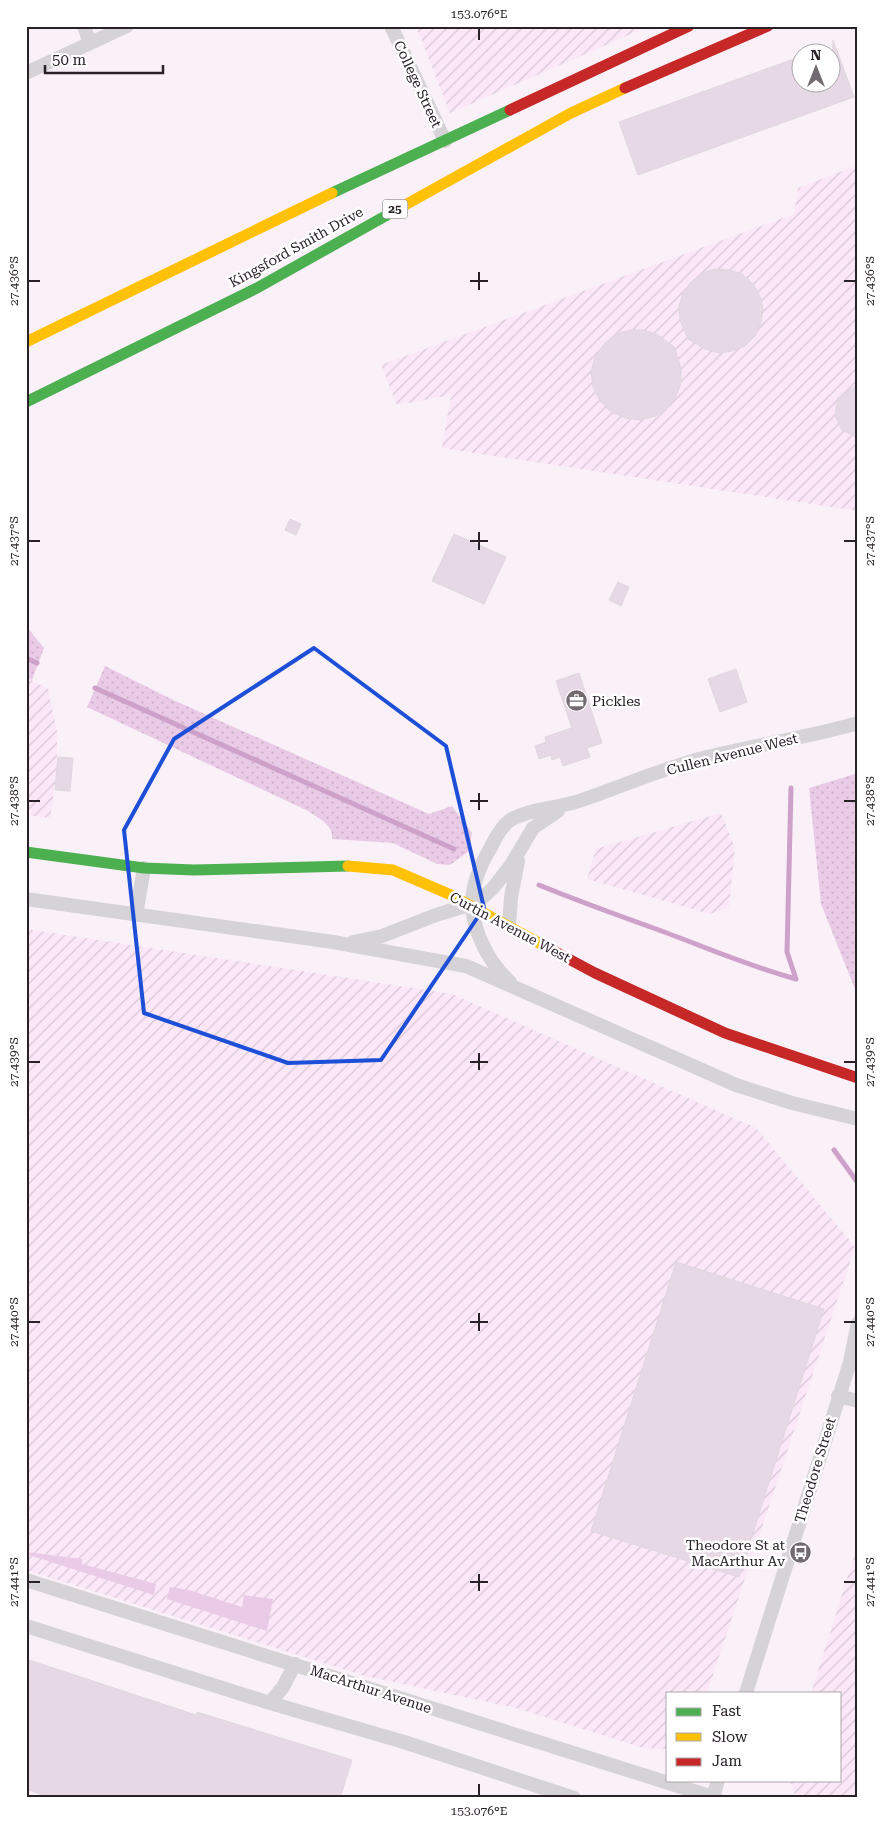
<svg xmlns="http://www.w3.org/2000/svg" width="884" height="1824" font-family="'Roboto Serif',serif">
	<defs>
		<pattern id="industrial-furrows" width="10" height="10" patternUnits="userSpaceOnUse" patternTransform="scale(1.25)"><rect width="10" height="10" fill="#fbe7f8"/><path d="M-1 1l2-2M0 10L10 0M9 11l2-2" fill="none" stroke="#d7c6d5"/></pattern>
		<pattern id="grass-dots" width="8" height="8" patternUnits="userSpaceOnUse" patternTransform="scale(1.25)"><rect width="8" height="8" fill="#eacbe7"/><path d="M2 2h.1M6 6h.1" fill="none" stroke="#c9aec6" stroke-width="1.8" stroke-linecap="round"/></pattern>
	</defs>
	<rect width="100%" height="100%" fill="#faf0f8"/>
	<path fill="url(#industrial-furrows)" d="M 416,26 L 649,26 L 450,113 Z
		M 858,165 L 858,511 L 442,448 L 451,395 L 397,405 L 381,365 L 794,214 L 798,188 Z
		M 26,677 L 48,689 L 57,732 L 57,772 L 50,818 L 26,815 Z
		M 721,813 L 735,848 L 729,907 L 710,914 L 587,879 L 596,849 Z
		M 26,929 L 452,994 L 756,1128 L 855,1247 L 707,1693 L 668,1693 L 668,1749 L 643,1748 L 516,1708 L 365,1676 L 26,1570 Z
		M 858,1544 L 858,1798 L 796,1798 L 790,1780 L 840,1780 L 840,1693 L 811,1693 Z"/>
	<path fill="url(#grass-dots)" d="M 26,626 L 44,648 L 32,680 L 26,677 Z
		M 105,666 L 171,699 L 429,814 L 452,806 L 472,833 L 469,851 L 450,865 L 437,864 L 393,843 L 332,839 C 334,825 318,818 308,811 L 87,707 Z
		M 858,773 L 858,990 L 855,989 L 821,904 L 809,788 Z"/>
	<path fill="#eacbe7" d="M 26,1552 L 82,1559 L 82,1564 L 156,1584 L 154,1595 L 26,1554 Z
		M 170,1587 L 189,1590 L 242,1607 L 244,1595 L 273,1599 L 267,1631 L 167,1599 Z"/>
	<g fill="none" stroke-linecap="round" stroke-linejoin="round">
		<path stroke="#cda1c9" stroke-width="5" d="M 26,658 L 37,663
			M 95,688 L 454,849
			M 791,788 L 787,952 L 796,979
			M 539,885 C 578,901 617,915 656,929 C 703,946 748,966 796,979
			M 834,1150 L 858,1183"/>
	</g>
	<path fill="#e6d8e5" stroke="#e0d7de" d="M 833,40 L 854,97 L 638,175 L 619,122 L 802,56 L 802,82 L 832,82 Z
		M 715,269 L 729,270 L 742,274 L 753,284 L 760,296 L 763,309 L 761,323 L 755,336 L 745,346 L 732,351 L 719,353 L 705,349 L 688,339 L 680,320 L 679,306 L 683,293 L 691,282 L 702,273 Z
		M 630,330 L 644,330 L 658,335 L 675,348 L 681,369 L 681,383 L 676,396 L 667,408 L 656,416 L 640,420 L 625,418 L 611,412 L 600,401 L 593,387 L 591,372 L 595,357 L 604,344 L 616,334 Z
		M 858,384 L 858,438 L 842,430 L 835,415 L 838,398 Z
		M 290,519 L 301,524 L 296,535 L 285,530 Z
		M 454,534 L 506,557 L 484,604 L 432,581 Z
		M 618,582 L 629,587 L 621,606 L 609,600 Z
		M 736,669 L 747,702 L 720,712 L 708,679 Z
		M 579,673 L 602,743 L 587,748 L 590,757 L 563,766 L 560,757 L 552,760 L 551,755 L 539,759 L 535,746 L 546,742 L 545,737 L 572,728 L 556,681 Z
		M 58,757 L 73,758 L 70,791 L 55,790 Z
		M 676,1262 L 824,1309 L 739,1577 L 591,1531 Z
		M 26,1659 L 196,1715 L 197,1712 L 352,1760 L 340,1798 L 51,1798 L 26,1789 Z"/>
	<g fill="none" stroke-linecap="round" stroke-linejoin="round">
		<path stroke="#d5d3d5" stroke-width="14" d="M 84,26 L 90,43
			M 391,26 L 445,141
			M 26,73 L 127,26
			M 26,899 L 333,942 L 466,966 L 736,1085 L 792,1103 L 858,1119
			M 136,915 L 144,868
			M 509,926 L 511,897 L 518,861
			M 353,942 L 382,936 L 436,915 L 478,902 L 493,888 L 511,865 L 533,828 L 558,811
			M 510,982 C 486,960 466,920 474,887 C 477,874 483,860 490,849 C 495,838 502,825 512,819 C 533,808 560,808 582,800 C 622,786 662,769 703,758 C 754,745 807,738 858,723
			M 838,1396 L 858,1401
			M 26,1580 L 716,1798
			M 26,1626 L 270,1703 L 404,1742 L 574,1798
			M 746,1693 L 850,1362 L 858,1323
			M 270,1703 L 283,1687 L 295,1664
			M 713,1798 L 718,1780"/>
		<path stroke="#4caf50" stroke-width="11" d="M 332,193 L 510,110
			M 26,402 L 257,288 L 405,205
			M 26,852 L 144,868 L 194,870 L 348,866"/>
		<path stroke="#ffc107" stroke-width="11" d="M 405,205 L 571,113 L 625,88
			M 26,342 L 332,193
			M 348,866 L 393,870 L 451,895 L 550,949"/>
		<path stroke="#c62828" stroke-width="11" d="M 625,88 L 768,26
			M 510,110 L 689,26
			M 550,949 L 595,973 L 725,1033 L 858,1078"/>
	</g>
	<path fill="none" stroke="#1d4ed8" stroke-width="4" stroke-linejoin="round" d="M 314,648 L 446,746 L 484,908 L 381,1060 L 288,1063 L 144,1013 L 124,830 L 174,739 Z"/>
	<path fill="none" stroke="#292128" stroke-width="2" d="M 479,28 L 479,40M 479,272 L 479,290M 28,281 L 40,281M 470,281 L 488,281M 844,281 L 856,281M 479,532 L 479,550M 28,541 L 40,541M 470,541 L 488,541M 844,541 L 856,541M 479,793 L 479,810M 28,801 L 40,801M 470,801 L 488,801M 844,801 L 856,801M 479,1053 L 479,1070M 28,1062 L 40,1062M 470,1062 L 488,1062M 844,1062 L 856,1062M 479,1313 L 479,1331M 28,1322 L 40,1322M 470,1322 L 488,1322M 844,1322 L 856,1322M 479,1574 L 479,1591M 28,1582 L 40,1582M 470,1582 L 488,1582M 844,1582 L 856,1582M 479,1784 L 479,1796"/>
	<defs>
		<symbol id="office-disc" viewBox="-11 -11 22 22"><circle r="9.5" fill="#726971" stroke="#fff"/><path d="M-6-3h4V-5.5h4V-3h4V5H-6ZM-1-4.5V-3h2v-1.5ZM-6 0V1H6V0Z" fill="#fff"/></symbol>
		<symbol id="bus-disc" viewBox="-11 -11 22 22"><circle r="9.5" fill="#726971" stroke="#fff"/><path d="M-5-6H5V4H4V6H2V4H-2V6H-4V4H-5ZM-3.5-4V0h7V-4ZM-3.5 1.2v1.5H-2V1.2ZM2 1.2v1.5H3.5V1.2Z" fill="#fff"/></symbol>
	</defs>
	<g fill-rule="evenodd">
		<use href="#office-disc" x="564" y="688" width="25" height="25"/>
		<use href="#bus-disc" x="788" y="1540" width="25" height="25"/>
	</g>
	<g text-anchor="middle" stroke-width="5" stroke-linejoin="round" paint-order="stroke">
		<rect fill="#fff" stroke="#696468" stroke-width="1" x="382.5" y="199.5" width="25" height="19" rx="4"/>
		<g font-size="12" font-weight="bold" fill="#292128">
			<text x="395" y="213">25</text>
		</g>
		<g font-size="14" fill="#292128" stroke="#fff">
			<text transform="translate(418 84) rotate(65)" y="5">College Street</text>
			<text transform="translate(296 247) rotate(-29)" y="5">Kingsford Smith Drive</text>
			<text transform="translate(732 754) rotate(-14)" y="5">Cullen Avenue West</text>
			<text transform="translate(510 927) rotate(28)" y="5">Curtin Avenue West</text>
			<text transform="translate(815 1470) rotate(-73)" y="5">Theodore Street</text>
			<text transform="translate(371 1689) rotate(18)" y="5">MacArthur Avenue</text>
		</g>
		<g font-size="14" fill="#292128" stroke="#fff" text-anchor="start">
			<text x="592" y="706">Pickles</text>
			<text x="785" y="1550" text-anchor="end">Theodore St at<tspan x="785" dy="16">MacArthur Av</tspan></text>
		</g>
	</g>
	<rect width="884" height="1824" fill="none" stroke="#ffffff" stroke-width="55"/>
	<rect x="666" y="1692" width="175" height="90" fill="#ffffff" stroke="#a9a6a9"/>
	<rect x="676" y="1708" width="25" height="8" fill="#4caf50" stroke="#a9a6a9"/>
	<text x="712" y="1716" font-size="15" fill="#292128">Fast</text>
	<rect x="676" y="1733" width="25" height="8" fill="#ffc107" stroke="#a9a6a9"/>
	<text x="712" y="1742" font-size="15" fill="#292128">Slow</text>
	<rect x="676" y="1758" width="25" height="8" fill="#c62828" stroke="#a9a6a9"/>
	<text x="712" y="1766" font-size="15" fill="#292128">Jam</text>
	<g transform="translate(816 68)"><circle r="24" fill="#ffffff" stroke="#a9a6a9"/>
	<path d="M0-4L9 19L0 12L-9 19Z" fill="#726971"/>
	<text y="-8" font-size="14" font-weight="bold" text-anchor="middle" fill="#292128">N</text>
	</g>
	<path d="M45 65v8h118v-8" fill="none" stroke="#292128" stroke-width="2.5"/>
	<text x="52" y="65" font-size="15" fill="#292128" stroke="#ffffff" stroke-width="4" paint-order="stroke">50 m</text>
	<rect x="28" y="28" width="828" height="1768" fill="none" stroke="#292128" stroke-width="2"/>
	<g font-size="12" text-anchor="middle" fill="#292128">
		<text x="479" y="18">153.076°E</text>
		<text transform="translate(14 281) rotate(-90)" y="4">27.436°S</text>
		<text transform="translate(870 281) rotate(-90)" y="4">27.436°S</text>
		<text transform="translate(14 541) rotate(-90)" y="4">27.437°S</text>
		<text transform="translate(870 541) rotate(-90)" y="4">27.437°S</text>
		<text transform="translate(14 801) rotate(-90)" y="4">27.438°S</text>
		<text transform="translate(870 801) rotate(-90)" y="4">27.438°S</text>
		<text transform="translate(14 1062) rotate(-90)" y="4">27.439°S</text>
		<text transform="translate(870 1062) rotate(-90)" y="4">27.439°S</text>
		<text transform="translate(14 1322) rotate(-90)" y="4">27.440°S</text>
		<text transform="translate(870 1322) rotate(-90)" y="4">27.440°S</text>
		<text transform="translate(14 1582) rotate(-90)" y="4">27.441°S</text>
		<text transform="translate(870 1582) rotate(-90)" y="4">27.441°S</text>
		<text x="479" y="1815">153.076°E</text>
	</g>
</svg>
